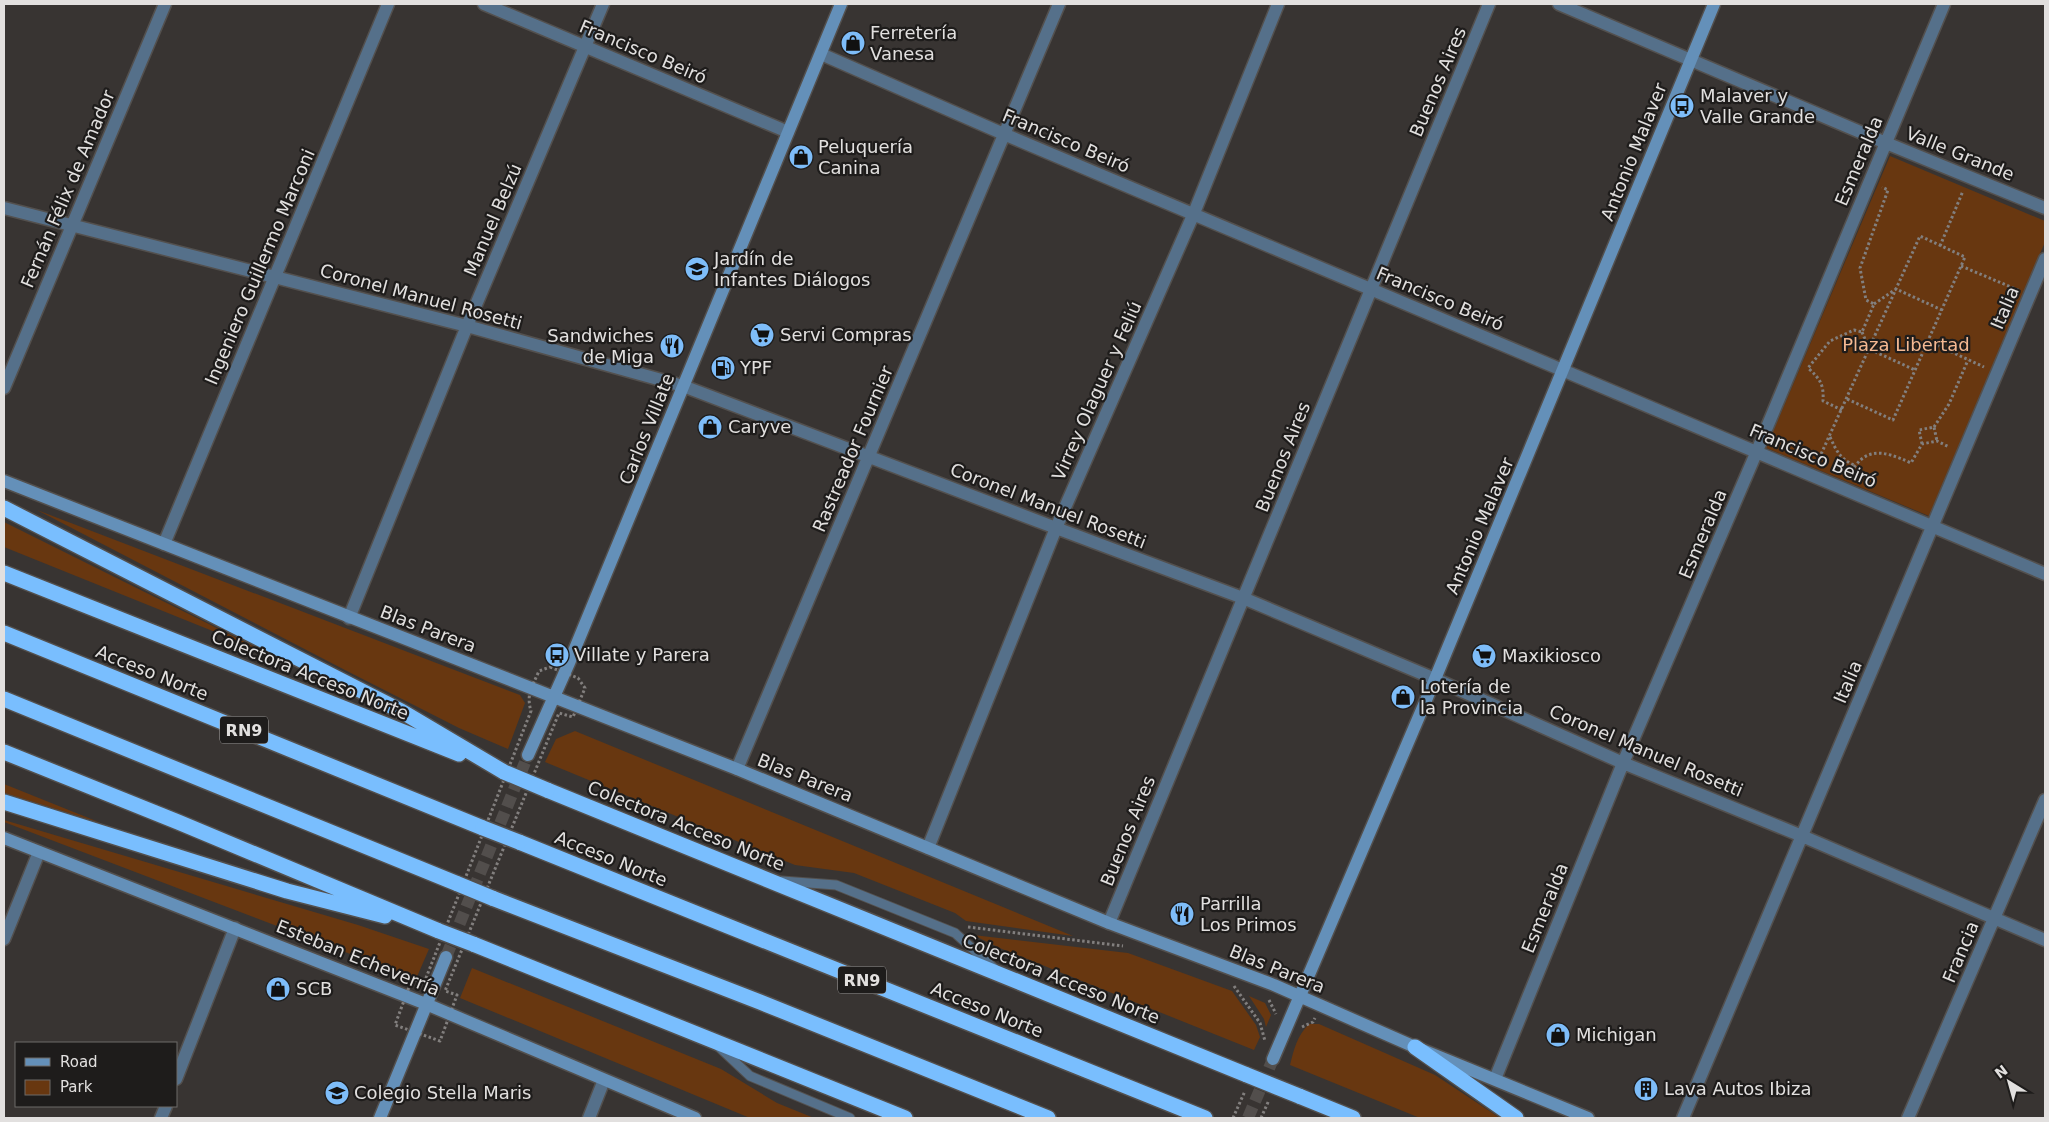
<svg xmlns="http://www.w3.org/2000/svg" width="2049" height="1122" font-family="'DejaVu Sans',sans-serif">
	<rect width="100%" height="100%" fill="#383432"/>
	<path fill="#683710" d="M 1890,156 L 2045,221 L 2045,242 L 1929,516 L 1766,448 Z
		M 37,510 L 520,695 L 525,703 L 508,749 L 459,728 L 345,670 Z
		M 4,522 L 265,652 L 4,547 Z
		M 575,731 L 1073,936 L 966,921 L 955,913 L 854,873 L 795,865 L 545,762 L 556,739 Z
		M 4,784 L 101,823 L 4,793 Z
		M 4,820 L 358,925 L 429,949 L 416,979 L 4,822 Z
		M 973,935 L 1128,953 L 1232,991 L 1256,1025 L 1260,1037 L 1254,1050 L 1002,949 Z
		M 472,968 L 721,1069 L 777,1103 L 814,1118 L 750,1118 L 460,998 Z
		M 1249,996 L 1265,1003 L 1271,1015 L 1266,1027 L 1264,1019 Z
		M 1309,1024 L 1319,1024 L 1435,1075 L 1500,1118 L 1420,1118 L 1290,1065 C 1294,1049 1297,1036 1309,1024 Z"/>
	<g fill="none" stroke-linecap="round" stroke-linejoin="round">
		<path stroke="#524e4c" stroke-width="12" stroke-dasharray="12 6" stroke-linecap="butt" d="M 446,957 L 528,755
			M 1248,1118 L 1273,1059"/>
		<defs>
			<path id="lane" d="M 782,881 L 836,885 L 955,933 L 995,969
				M 719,1047 L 750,1076 L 850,1118"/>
			<path id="street" d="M 484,4 L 788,132
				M 1559,4 L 1886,143 L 2045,208
				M 821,54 L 1006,135 L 2045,574
				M 4,208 L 467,326 L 683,386 L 1056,528 L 1243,598 L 1435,679 L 1623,763 L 1802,836 L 2045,940
				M 4,388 L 165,4
				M 164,544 L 388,4
				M 349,618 L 467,326 L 603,4
				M 737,769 L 1059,4
				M 928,848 L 1056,528 L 1194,213 L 1278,4
				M 1109,923 L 1489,4
				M 4,939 L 39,852
				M 176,1079 L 235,928
				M 1495,1079 L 1623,763 L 1757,451 L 1944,4
				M 161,1118 L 166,1106
				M 589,1118 L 604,1080
				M 1683,1118 L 2045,259
				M 1908,1118 L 2045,800"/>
			<path id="secondary" d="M 4,481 L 737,769 L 1109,923 L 1274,985 L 1415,1047 L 1588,1118
				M 528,755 L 569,663 L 841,4
				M 4,838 L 426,1004 L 695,1118
				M 1273,1059 L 1435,679 L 1714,4
				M 380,1118 L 446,957"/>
			<path id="highway" d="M 4,508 L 401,711 L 504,772
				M 4,573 L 459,754
				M 4,633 L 483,828
				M 4,699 L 458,884
				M 4,752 L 178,822 L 439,931
				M 547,790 L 1247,1075
				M 4,802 L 287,891 L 385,916
				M 519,842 L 1205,1118
				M 492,898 L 760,1002 L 1048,1118
				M 473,944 L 905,1118
				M 1415,1047 L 1516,1118
				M 1299,1096 L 1353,1118"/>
		</defs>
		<use href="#lane" stroke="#53504e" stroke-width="11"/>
		<use href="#street" stroke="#53504e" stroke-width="15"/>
		<use href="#secondary" stroke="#53504e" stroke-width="15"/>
		<use href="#highway" stroke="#53504e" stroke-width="18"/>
		<path stroke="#827f7e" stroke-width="3" stroke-dasharray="2.5 2.5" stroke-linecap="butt" d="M 1940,246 L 1963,191
			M 1961,266 L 2018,290
			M 1874,304 L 1896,289 L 1942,310
			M 1862,332 L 1869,349 L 1915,370
			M 1928,341 L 1984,367
			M 1842,410 L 1823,401 C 1824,384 1820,379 1808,368 L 1830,341 L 1854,330 L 1862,332 L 1874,304 L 1866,300 L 1860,268 L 1888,190 L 1882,187
			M 1934,427 L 1949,404 L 1968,360
			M 1830,437 C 1836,450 1840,459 1854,465
			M 1922,444 L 1919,430 L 1934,427 L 1937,441
			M 1817,463 L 1920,236 L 1965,257 L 1893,420 L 1847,399
			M 1849,476 C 1864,446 1883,450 1911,463 L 1922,444 L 1937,441 L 1949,447
			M 550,667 L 578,678 L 585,688 L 573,717 L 559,713 L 547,742 L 445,991 L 457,995 L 440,1041 L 395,1025 L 412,979 L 424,983 L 531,711 C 526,694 532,687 539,671 Z
			M 968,927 L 1123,946
			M 1234,986 L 1260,1023 L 1265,1041
			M 1269,1000 L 1276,1014
			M 1302,1027 L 1313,1022 L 1315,1018
			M 1233,1118 L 1245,1091
			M 1261,1118 L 1269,1100"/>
		<use href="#lane" stroke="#55708a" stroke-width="9"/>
		<use href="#street" stroke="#55708a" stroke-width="12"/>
		<use href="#secondary" stroke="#6490b9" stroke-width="12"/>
		<use href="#highway" stroke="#79befe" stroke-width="15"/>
		<defs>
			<path id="highway-bridge" d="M 504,772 L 547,790
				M 483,828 L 519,842
				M 458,884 L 492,898
				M 439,931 L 473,944
				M 1247,1075 L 1299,1096"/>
		</defs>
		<use href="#highway-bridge" stroke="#53504e" stroke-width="18" stroke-linecap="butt"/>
		<use href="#highway-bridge" stroke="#79befe" stroke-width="15"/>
	</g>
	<defs>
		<symbol id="shop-disc" viewBox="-11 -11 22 22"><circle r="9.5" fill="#7ebdf9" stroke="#1e1c1b"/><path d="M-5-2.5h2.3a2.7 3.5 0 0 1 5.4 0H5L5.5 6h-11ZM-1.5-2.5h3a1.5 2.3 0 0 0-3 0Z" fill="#111"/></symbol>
		<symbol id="bus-disc" viewBox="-11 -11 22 22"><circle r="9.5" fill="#7ebdf9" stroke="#1e1c1b"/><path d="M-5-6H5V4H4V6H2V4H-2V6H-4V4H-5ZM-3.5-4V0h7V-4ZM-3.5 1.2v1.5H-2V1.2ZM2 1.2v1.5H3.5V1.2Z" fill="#111"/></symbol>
		<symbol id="school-disc" viewBox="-11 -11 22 22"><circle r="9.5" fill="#7ebdf9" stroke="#1e1c1b"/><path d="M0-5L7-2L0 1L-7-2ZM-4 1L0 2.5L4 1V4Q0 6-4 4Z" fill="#111"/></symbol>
		<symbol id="supermarket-disc" viewBox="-11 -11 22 22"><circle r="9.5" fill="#7ebdf9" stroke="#1e1c1b"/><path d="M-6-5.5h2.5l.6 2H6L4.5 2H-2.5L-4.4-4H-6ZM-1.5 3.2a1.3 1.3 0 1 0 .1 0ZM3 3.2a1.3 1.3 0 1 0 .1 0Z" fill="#111"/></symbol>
		<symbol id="restaurant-disc" viewBox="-11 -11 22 22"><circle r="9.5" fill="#7ebdf9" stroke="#1e1c1b"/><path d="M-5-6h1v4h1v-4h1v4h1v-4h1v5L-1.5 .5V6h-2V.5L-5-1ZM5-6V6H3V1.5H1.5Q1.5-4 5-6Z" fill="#111"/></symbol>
		<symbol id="fuel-disc" viewBox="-11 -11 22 22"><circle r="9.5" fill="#7ebdf9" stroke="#1e1c1b"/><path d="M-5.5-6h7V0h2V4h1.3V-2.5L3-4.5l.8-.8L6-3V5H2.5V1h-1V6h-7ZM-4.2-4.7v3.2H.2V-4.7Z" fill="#111"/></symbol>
		<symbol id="building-disc" viewBox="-11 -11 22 22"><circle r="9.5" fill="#7ebdf9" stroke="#1e1c1b"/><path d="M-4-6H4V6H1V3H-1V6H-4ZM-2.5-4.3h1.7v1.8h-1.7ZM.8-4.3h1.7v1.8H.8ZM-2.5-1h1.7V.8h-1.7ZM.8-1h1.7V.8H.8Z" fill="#111"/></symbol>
	</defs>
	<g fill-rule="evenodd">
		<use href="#shop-disc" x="839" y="29" width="28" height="28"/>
		<use href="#bus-disc" x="1668" y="92" width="28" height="28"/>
		<use href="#shop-disc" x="787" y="143" width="28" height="28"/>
		<use href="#school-disc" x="683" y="255" width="28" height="28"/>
		<use href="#supermarket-disc" x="748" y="321" width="28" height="28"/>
		<use href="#restaurant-disc" x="658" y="332" width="28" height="28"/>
		<use href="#fuel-disc" x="709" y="354" width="28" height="28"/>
		<use href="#shop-disc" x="696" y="413" width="28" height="28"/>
		<use href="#bus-disc" x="543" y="641" width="28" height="28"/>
		<use href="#supermarket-disc" x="1470" y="642" width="28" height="28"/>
		<use href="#shop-disc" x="1389" y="683" width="28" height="28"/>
		<use href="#restaurant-disc" x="1168" y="900" width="28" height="28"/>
		<use href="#shop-disc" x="264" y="975" width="28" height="28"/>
		<use href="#shop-disc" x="1544" y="1021" width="28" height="28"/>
		<use href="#building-disc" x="1632" y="1075" width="28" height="28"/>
		<use href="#school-disc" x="323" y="1079" width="28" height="28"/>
	</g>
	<g text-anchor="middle" stroke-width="4.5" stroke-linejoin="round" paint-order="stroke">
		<g fill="#1e1c1b" stroke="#a7a5a4" stroke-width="1">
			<rect x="220" y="716.5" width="48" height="27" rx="4"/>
			<rect x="838" y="966.5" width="48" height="27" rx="4"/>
		</g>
		<g font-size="16" font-weight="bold" fill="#e2e0df">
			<text x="244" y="736">RN9</text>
			<text x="862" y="986">RN9</text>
		</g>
		<g font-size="18" fill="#e2e0df" stroke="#1e1c1b" text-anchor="start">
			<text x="870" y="39">Ferretería<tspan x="870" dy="21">Vanesa</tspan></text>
			<text x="1700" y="102">Malaver y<tspan x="1700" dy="21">Valle Grande</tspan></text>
			<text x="818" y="153">Peluquería<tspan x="818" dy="21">Canina</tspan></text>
			<text x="714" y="265">Jardín de<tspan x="714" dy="21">Infantes Diálogos</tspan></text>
			<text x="780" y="341">Servi Compras</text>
			<text x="654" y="342" text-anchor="end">Sandwiches<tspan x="654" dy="21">de Miga</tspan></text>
			<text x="740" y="374">YPF</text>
			<text x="728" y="433">Caryve</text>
			<text x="574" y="661">Villate y Parera</text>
			<text x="1502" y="662">Maxikiosco</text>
			<text x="1420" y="693">Lotería de<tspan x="1420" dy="21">la Provincia</tspan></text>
			<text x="1200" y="910">Parrilla<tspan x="1200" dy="21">Los Primos</tspan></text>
			<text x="296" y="995">SCB</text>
			<text x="1576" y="1041">Michigan</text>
			<text x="1664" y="1095">Lava Autos Ibiza</text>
			<text x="354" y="1099">Colegio Stella Maris</text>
		</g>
		<g font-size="18" fill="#e2e0df" stroke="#1e1c1b">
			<text transform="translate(643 52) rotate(23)" y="6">Francisco Beiró</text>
			<text transform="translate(1438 82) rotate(-67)" y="6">Buenos Aires</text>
			<text transform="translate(1066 141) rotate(23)" y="6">Francisco Beiró</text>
			<text transform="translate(1634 152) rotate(-68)" y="6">Antonio Malaver</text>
			<text transform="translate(1960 154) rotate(22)" y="6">Valle Grande</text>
			<text transform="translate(1859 161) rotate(-67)" y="6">Esmeralda</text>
			<text transform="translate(68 189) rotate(-67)" y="6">Fernán Félix de Amador</text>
			<text transform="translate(493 220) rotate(-67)" y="6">Manuel Belzú</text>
			<text transform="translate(260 267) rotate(-67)" y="6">Ingeniero Guillermo Marconi</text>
			<text transform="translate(421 297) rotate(15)" y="6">Coronel Manuel Rosetti</text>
			<text transform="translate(1440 299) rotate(23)" y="6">Francisco Beiró</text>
			<text transform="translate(2005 308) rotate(-67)" y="6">Italia</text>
			<text transform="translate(1097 391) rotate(-66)" y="6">Virrey Olaguer y Feliú</text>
			<text transform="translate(647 429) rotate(-68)" y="6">Carlos Villate</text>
			<text transform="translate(853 449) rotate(-67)" y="6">Rastreador Fournier</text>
			<text transform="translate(1813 456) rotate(23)" y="6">Francisco Beiró</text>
			<text transform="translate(1283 457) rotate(-68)" y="6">Buenos Aires</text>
			<text transform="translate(1048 506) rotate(21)" y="6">Coronel Manuel Rosetti</text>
			<text transform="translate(1480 526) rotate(-67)" y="6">Antonio Malaver</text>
			<text transform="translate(1703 534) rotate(-67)" y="6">Esmeralda</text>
			<text transform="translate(428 629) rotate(21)" y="6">Blas Parera</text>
			<text transform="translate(152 673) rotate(22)" y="6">Acceso Norte</text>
			<text transform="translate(310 675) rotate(22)" y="6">Colectora Acceso Norte</text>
			<text transform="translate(1848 682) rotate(-67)" y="6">Italia</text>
			<text transform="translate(1646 751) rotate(23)" y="6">Coronel Manuel Rosetti</text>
			<text transform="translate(805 778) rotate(22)" y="6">Blas Parera</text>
			<text transform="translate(686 826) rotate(22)" y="6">Colectora Acceso Norte</text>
			<text transform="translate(1128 831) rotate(-68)" y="6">Buenos Aires</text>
			<text transform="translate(611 859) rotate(22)" y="6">Acceso Norte</text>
			<text transform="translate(1545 908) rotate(-68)" y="6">Esmeralda</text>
			<text transform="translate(1961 952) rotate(-67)" y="6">Francia</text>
			<text transform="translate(358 958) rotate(22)" y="6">Esteban Echeverría</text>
			<text transform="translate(1277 969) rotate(22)" y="6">Blas Parera</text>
			<text transform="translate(1061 979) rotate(22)" y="6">Colectora Acceso Norte</text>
			<text transform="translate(987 1010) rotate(22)" y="6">Acceso Norte</text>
		</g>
		<g font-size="18" fill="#f5b992" stroke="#1e1c1b">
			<text x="1906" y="351">Plaza Libertad</text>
		</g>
	</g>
	<rect width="2049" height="1122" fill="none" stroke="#e2e0df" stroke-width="10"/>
	<rect x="15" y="1042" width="162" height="65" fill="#1e1c1b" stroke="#6c6a69"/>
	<rect x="25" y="1058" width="25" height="8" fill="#6490b9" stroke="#6c6a69"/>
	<text x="60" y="1067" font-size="15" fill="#e2e0df">Road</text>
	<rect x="25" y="1080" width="25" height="15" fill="#683710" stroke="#6c6a69"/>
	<text x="60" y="1092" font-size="15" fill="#e2e0df">Park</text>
	<g transform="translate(2009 1082) rotate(323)" stroke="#1e1c1b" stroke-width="4" paint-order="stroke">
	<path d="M0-4L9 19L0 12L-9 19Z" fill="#e2e0df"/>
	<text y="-8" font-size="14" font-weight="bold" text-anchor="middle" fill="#e2e0df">N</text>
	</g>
</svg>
